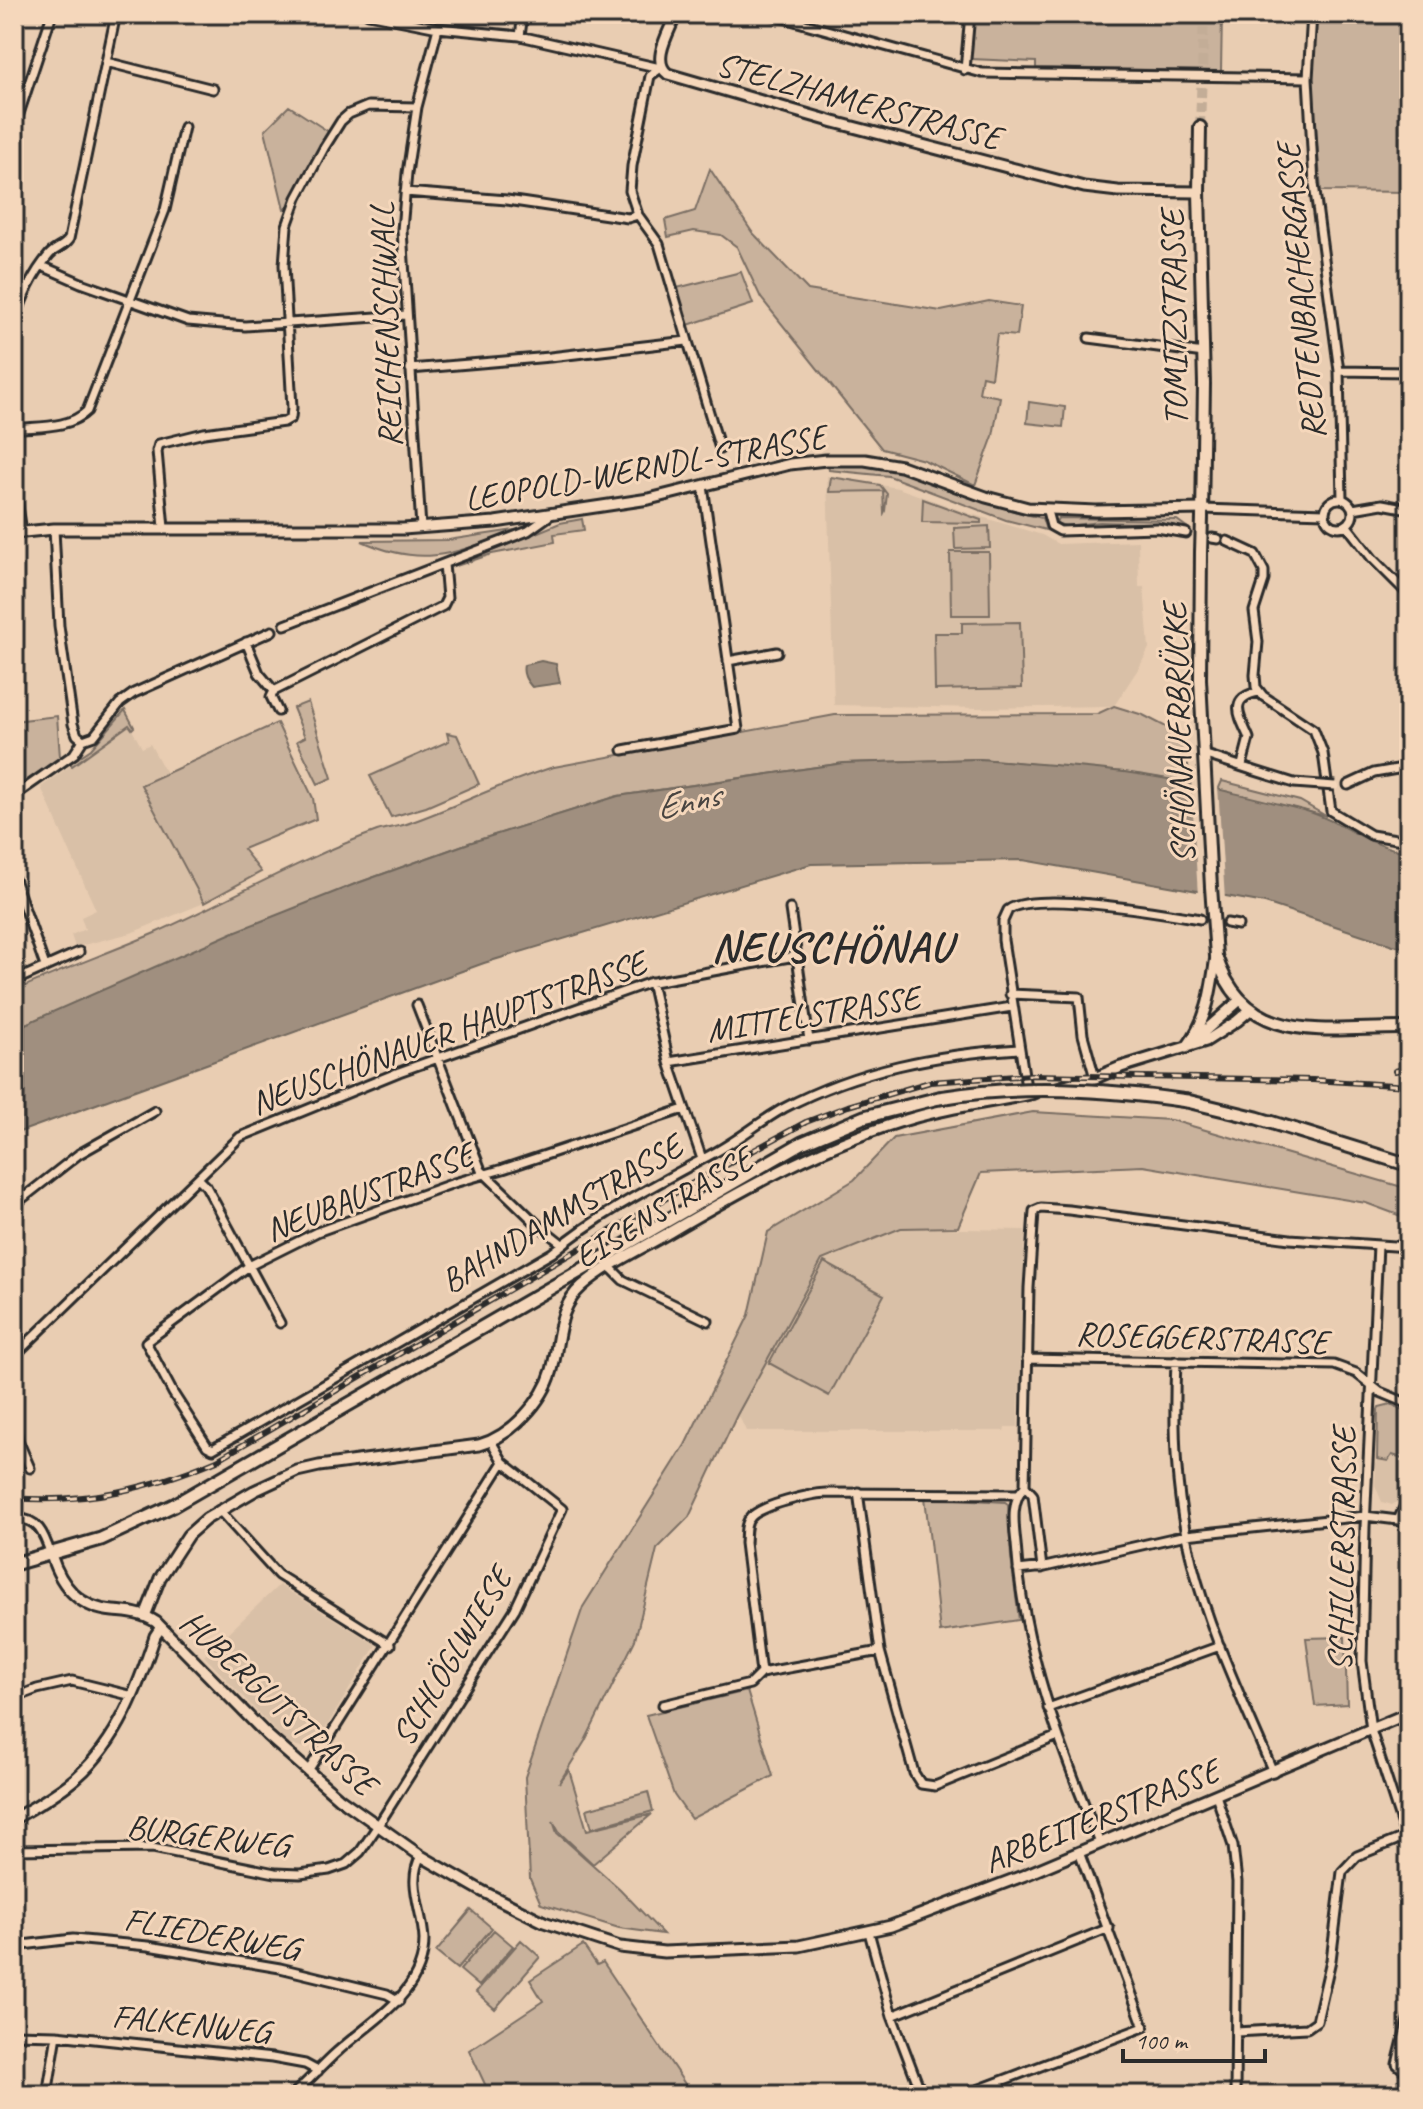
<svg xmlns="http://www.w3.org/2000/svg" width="1423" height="2109" font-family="Caveat,sans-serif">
	<rect width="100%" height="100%" fill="#e9cdb2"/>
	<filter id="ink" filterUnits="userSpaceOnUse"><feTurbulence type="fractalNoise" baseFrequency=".0125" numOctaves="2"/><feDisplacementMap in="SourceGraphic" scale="16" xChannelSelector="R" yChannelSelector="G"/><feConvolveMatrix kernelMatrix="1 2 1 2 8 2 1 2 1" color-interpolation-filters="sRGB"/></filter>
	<g filter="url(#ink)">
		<path fill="#d9c0a7" d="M 827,476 L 898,488 L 968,513 L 1042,535 L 1058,544 L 1138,541 L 1139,587 L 1144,587 L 1149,648 L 1140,666 L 1114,706 L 980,708 L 834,705 Z
			M 129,724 L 142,748 L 150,744 L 166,773 L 141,785 L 204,903 L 131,933 L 75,947 L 71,935 L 85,929 L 81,917 L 96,910 L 41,787 Z
			M 901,1228 L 1025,1230 L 1018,1427 L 1005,1427 L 1004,1431 L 746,1431 L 738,1414 L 823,1261 Z
			M 1391,1404 L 1409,1413 L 1409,1479 L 1397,1502 L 1392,1505 L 1382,1502 L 1375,1485 L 1378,1410 L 1379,1407 Z
			M 279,1585 L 376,1645 L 319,1739 L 306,1748 L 288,1744 L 204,1656 Z"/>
		<path fill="#c9b29c" stroke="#7a6e64" stroke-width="2" d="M 982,14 L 1222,14 L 1221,71 L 1036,68 L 1036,62 L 971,59 L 974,17 L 981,18 Z
			M 1315,14 L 1409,14 L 1409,192 L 1321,191 L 1311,69 Z
			M 289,106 L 329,132 L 299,183 L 289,207 L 284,209 L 265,130 Z
			M 710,169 L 752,232 L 808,290 L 941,311 L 989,301 L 1021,306 L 1017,336 L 997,334 L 991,378 L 982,376 L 979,393 L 1000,397 L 993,436 L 975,485 L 924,460 L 882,449 L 761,298 L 737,247 L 721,235 L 694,231 L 668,237 L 665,220 L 695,211 Z
			M 741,272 L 753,304 L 688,325 L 677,288 Z
			M 1029,402 L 1065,407 L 1063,427 L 1027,423 Z
			M 828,465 C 854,465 881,465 907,473 C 953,486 995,509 1042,518 L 1046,530 L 1006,520 L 889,476 L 829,470 Z
			M 831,477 L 880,485 L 887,494 L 885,511 L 884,513 L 883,491 L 829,492 Z
			M 923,499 L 981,520 L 981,523 L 922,522 Z
			M 1058,518 L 1177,520 L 1188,528 L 1160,524 L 1100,522 L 1065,526 L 1056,523 Z
			M 582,519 L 584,530 L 554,534 L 555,542 L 492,554 L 456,566 L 560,523 Z
			M 989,526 L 990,548 L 955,549 L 954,528 Z
			M 521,529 C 460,551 426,570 362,541 L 448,540 Z
			M 950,552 L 989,552 L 990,615 L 951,615 Z
			M 1020,622 L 1022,688 L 935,690 L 934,633 L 962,633 L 962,623 Z
			M 308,702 L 332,778 L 318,784 L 297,741 L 305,737 L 293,708 Z
			M 1114,706 L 1143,715 L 1178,733 L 1176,742 L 1185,746 C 1186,759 1190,770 1190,783 L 1123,772 L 979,759 L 844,763 L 618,796 L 469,843 L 355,884 L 14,1029 L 14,991 C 60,970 108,953 155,933 C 229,900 300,859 377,831 C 388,827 401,827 412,822 C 460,805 505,781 554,767 L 835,715 L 1097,714 Z
			M 125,710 L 134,727 L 132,729 L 129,725 L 72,766 L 70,763 L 91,749 Z
			M 57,716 L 60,757 L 14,789 L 14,721 Z
			M 277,723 L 313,798 L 316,819 L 243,849 L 261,872 L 204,903 L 141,785 Z
			M 447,733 L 457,735 L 479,784 L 426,807 L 391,817 L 370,776 L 449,741 Z
			M 1222,781 L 1300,801 L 1326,816 L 1218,790 Z
			M 1033,1112 L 1171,1120 L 1409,1189 L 1409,1219 L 1366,1203 L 1143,1166 L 981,1173 L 958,1227 L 901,1228 L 822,1260 L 737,1415 L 689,1517 L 657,1549 L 635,1640 L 585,1741 L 559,1783 L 569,1770 L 587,1830 L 652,1814 L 593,1864 L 559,1832 L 553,1821 L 557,1833 L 620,1889 L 663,1934 L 619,1928 L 541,1904 L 530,1879 L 525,1777 L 583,1607 L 685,1445 L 749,1315 L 768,1232 L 854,1180 L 894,1138 Z
			M 824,1262 L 884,1295 L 829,1396 L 769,1363 Z
			M 1391,1404 L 1409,1413 L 1409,1465 L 1406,1463 L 1407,1459 L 1392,1455 L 1388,1461 L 1377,1459 L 1378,1410 L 1379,1407 Z
			M 925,1497 L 1005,1502 L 1008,1504 L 1011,1557 L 1019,1620 L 940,1632 Z
			M 1345,1637 L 1347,1704 L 1315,1706 L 1306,1638 Z
			M 747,1691 L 773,1776 L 691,1819 L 674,1795 L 646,1715 Z
			M 648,1792 L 653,1811 L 592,1828 L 587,1809 Z
			M 471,1910 L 492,1928 L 457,1969 L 436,1952 Z
			M 494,1930 L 513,1946 L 479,1986 L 460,1970 Z
			M 521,1940 L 540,1957 L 495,2009 L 476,1992 Z
			M 583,1945 L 597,1965 L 603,1962 L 689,2090 L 682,2095 L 490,2095 L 469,2050 L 543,2001 L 530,1980 Z"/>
		<path fill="#a08f7f" stroke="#71675d" stroke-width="2" d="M 541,661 L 556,664 L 560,683 L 532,687 C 526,680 522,674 524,665 Z
			M 979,759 C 1027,763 1076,766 1124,772 C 1184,780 1244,795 1303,810 C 1341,820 1368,847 1409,852 L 1409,948 L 1393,945 L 1265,903 L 1023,860 L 811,864 L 484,963 L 14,1134 L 14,1029 L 234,932 L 355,884 L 469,843 L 618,796 L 844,763 Z"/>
		<path fill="#e9cdb2" d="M 1191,779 L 1218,786 L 1225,900 L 1198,896 Z"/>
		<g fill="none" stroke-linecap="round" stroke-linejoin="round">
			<path stroke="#c3ad97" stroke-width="7" stroke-dasharray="7 3.5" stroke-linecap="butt" d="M 1200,919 L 1227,923"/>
			<path stroke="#c3ad97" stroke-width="10" stroke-dasharray="10 5" stroke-linecap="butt" d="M 1200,127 L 1204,14"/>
			<defs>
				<path id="minor" d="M 368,14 L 438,28 L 520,36 L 660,68
					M 769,14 L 982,73 L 1308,78
					M 1312,14 L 1308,78 L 1314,184 L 1339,371 L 1342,499
					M 520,36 L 523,14
					M 106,62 L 213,89
					M 661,68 L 650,76 L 632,166 L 630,191 L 638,215 L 659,244 L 720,449
					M 965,70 L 970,14
					M 14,129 L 52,14
					M 405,192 L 507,200 L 628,218 L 638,215
					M 42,266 L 81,283 L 188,321 L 245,326 L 406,315
					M 14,325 C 21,300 32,275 49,255 C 55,248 64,247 69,239 L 116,14
					M 1089,338 L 1204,353
					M 410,369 L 550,357 L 687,341
					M 1339,371 L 1409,372
					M 14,429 C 38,426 69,429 87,411 L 165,210 L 184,127
					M 14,482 L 22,531
					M1325 513a14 14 0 1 1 28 0a14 14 0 1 1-28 0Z
					M 1202,509 L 1325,513
					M 1353,509 L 1382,504 L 1409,509
					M 1047,511 L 1051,526 L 1060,531 L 1157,528 L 1186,533
					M 1347,526 L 1372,558 L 1409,595
					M 164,528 L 157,451 L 159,444 L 204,433 L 284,422 L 291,418 L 292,408 L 284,265 L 287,226 L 297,198 L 324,148 L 341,121 L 349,114 L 368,106 L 417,107
					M 421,528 L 402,230 L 407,173 L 417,107 L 438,28
					M 54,529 L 59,626 L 73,724 L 77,735 L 83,740
					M 1212,538 L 1218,539
					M 1227,541 L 1255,554 L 1264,571 L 1264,580 L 1254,611 L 1258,642 L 1255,675 L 1256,687 L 1263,696 L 1314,730 L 1323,753 L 1331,811 L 1371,835 L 1409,841
					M 285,625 L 528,531 L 552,514
					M 246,642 L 259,673 L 274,691 L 271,697 L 278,711
					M 728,661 L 777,652
					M 274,691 L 443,606 L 447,598 L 444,564
					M 623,750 L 738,729 L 703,486
					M 1203,754 L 1252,770
					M 1242,765 L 1249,738 C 1241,719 1226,698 1259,692
					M 1348,785 L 1374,773 L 1409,767
					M 14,796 L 74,754 L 83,740 L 94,736 L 120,703 L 134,693 L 272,631
					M 14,879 L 45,966
					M 790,909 L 809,1040
					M 1227,923 L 1238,925
					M 14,981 L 79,952
					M 651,982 L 669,1062 L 702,1159
					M 1010,994 L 1079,997 L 1083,1035 L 1095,1078
					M 417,1005 L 481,1170 L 537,1224 L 561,1243
					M 669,1062 L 1012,1007
					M 1027,1094 L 1003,940 L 1003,921 L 1008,910 C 1035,890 1164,913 1200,919
					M 684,1109 L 503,1169 L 454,1183 L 317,1232 L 249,1266 L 146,1342 L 173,1393 L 207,1446 L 213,1449 L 552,1253 C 600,1213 657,1184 712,1154 C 737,1141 759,1122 784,1108 C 858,1069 937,1054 1019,1049
					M 198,1178 L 206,1186 L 280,1323
					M 14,1205 L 79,1154 L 155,1111
					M 1378,1245 L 1365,1527 L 1362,1661 L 1371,1730 L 1409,1847
					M 610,1267 L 623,1280 L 708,1321
					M 14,1356 L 240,1137 L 399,1072 L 648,983 L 795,956
					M 1027,1359 L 1334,1365 L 1356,1373 L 1380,1392 L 1409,1404
					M 1176,1361 C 1173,1429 1175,1496 1192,1562 C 1210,1634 1244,1703 1273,1772
					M 14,1417 L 18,1440 L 30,1468
					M 1025,1486 L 1033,1495 L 1042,1568
					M 858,1492 L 880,1651 L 914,1773 L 921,1784 L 935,1786 L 1058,1736
					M 219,1510 L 278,1575 L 390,1645
					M 14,1519 C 38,1517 44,1534 51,1555
					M 1398,1520 L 1409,1497
					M 1018,1570 L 1045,1567 L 1186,1535 L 1365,1516 L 1398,1520 L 1409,1525
					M 761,1673 L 745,1543 C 746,1535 744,1524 751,1517 C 762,1505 809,1494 826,1493 L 1017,1494
					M 14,1698 L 37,1689 L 72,1681 L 133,1696
					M 663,1705 L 750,1684 L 761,1673 L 880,1651
					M 1048,1708 L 1220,1646
					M 308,1771 L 503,1462
					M 1216,1795 L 1233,1846 L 1237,1882 L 1235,2095
					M 1100,1843 C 1060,1747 1023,1649 1016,1544 C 1014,1524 1010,1501 1025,1486 L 1029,1288 L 1034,1211 L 1041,1208 L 1069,1210 L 1290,1239 L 1409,1247
					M 14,1850 L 152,1848 L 275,1873 L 300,1874 L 329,1870 L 346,1864 L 360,1852 L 377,1827 L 515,1609 L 562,1509 L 503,1462 L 491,1441
					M 869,1932 L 892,2016 L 922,2095
					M 14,1946 L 73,1939 L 148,1946 L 280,1968 L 387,1994 L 399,2001
					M 892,2016 L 1109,1928
					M 1409,2016 L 1397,2064 L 1409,2075
					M 1236,2032 L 1307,2028 L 1317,2021 L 1331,1960 L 1342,1872 L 1357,1856 L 1404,1837
					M 14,2034 L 57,2035 L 272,2058 L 305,2064 L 318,2071
					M 47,2095 L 57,2035
					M 292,2095 C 308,2082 321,2066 337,2052 C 372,2020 424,1994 424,1940 C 423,1911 406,1882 421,1856
					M 964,2095 L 1144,2027 L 1079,1852"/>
				<path id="tertiary" d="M 676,14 C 670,31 650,61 668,74 L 834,122 L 1084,187 L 1118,191 L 1199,192
					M 14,533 L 54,529 L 403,529 L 495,522 L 649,499 L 790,464 L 826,460 L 865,460 L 901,466 L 986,497 L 1028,508 L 1096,511 L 1202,509
					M 1198,1037 L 1240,1000
					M 1186,1048 C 1208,1019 1211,991 1216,956
					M 1057,1088 L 1095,1078 L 1121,1067 L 1206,1041 L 1237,1021 L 1250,1010
					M 51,1555 C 61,1586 79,1608 113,1611 C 128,1612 142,1613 156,1622 L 267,1735 L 339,1798 L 421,1856 L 482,1891 L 544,1922 L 620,1947 L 664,1952 L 799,1946 L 891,1926 L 1025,1875 L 1409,1713
					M 145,1616 L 160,1578 L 188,1535 L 206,1519 L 254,1491 L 297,1471 L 319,1466 L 479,1445 C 511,1436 543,1402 552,1370 C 560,1340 557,1308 582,1286 C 607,1264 641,1249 670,1232 C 749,1186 827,1142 916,1117 C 955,1106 995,1102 1035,1093
					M 14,1819 C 35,1806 58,1794 77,1777 C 118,1741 138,1687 155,1636 L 161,1627"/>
				<path id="secondary" d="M 1200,127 L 1199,192 L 1204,384 L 1202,518
					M 1201,552 L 1200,679 L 1211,887
					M 1216,956 C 1247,1051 1332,1026 1409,1028"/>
				<path id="primary" d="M 1187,1101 L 1257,1118 L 1409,1165
					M 14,1564 L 101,1539 L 174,1505 L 802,1143 L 864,1117 L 939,1098"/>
			</defs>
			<use href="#minor" stroke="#2b2b2b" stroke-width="13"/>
			<use href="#tertiary" stroke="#2b2b2b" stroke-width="15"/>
			<use href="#secondary" stroke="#2b2b2b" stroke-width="16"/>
			<use href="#primary" stroke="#2b2b2b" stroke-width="17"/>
			<use href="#minor" stroke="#f5d7bb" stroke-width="7"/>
			<use href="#tertiary" stroke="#f5d7bb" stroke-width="9"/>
			<use href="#secondary" stroke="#f5d7bb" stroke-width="10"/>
			<use href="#primary" stroke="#f5d7bb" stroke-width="11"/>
			<defs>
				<path id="rail" d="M 1395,1071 L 1409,1068
					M 14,1498 C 86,1504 151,1488 217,1460 L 682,1189 L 806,1122 L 848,1106 L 930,1082 L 1031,1075 L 1313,1080 L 1409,1086"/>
			</defs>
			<use href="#rail" stroke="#2b2b2b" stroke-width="6"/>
			<use href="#rail" stroke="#f5d7bb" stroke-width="3" stroke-dasharray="9" stroke-linecap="butt"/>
			<defs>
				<path id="minor-bridge" d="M 1252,770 L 1294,783 L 1335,786"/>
				<path id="secondary-bridge" d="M 1201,552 L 1202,518
					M 1211,887 L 1216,956"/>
				<path id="primary-bridge" d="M 939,1098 C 1021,1084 1104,1089 1187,1101"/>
			</defs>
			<use href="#minor-bridge" stroke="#2b2b2b" stroke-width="13" stroke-linecap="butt"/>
			<use href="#secondary-bridge" stroke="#2b2b2b" stroke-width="16" stroke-linecap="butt"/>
			<use href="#primary-bridge" stroke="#2b2b2b" stroke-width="17" stroke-linecap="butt"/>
			<use href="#minor-bridge" stroke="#f5d7bb" stroke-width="7"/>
			<use href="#secondary-bridge" stroke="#f5d7bb" stroke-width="10"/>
			<use href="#primary-bridge" stroke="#f5d7bb" stroke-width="11"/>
		</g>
	</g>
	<g text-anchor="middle" stroke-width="6" stroke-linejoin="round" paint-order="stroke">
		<g font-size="34" fill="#2b2b2b" stroke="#f5d7bb">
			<text transform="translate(859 100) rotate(15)" y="12">STELZHAMERSTRASSE</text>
			<text transform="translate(1300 291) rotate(-95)" y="12">REDTENBACHERGASSE</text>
			<text transform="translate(1173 318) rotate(-91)" y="12">TOMITZSTRASSE</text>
			<text transform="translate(385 325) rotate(-92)" y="12">REICHENSCHWALL</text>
			<text transform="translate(645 467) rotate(-10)" y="12">LEOPOLD-WERNDL-STRASSE</text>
			<text transform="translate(1178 733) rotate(-92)" y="12">SCHÖNAUERBRÜCKE</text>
			<text transform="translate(813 1013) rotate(-9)" y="12">MITTELSTRASSE</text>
			<text transform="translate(448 1032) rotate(-20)" y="12">NEUSCHÖNAUER HAUPTSTRASSE</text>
			<text transform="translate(369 1191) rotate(-21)" y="12">NEUBAUSTRASSE</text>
			<text transform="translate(663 1207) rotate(-31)" y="12">EISENSTRASSE</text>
			<text transform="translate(561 1213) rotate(-31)" y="12">BAHNDAMMSTRASSE</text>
			<text transform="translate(1202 1337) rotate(2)" y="12">ROSEGGERSTRASSE</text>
			<text transform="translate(1341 1549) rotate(-89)" y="12">SCHILLERSTRASSE</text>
			<text transform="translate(451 1656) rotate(-59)" y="12">SCHLÖGLWIESE</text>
			<text transform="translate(279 1702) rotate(43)" y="12">HUBERGUTSTRASSE</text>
			<text transform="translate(1101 1815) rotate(-22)" y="12">ARBEITERSTRASSE</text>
			<text transform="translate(208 1835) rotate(7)" y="12">BURGERWEG</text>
			<text transform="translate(212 1933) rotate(10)" y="12">FLIEDERWEG</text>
			<text transform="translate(191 2023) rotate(6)" y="12">FALKENWEG</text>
		</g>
		<g font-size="36" font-style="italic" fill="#484440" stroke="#f5d7bb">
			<text transform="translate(687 800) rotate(-13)" y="13">Enns</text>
		</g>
		<g font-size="42" font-weight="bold" letter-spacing="2" fill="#2b2b2b" stroke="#f5d7bb">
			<text x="832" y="961">NEUSCHÖNAU</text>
		</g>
	</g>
	<rect width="1423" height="2109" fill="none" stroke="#f5d7bb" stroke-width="48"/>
	<rect x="24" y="24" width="1375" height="2061" fill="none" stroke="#2b2b2b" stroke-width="3" filter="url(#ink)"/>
	<path d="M1123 2049v12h142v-12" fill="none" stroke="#2b2b2b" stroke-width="4"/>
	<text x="1135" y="2049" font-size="24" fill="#2b2b2b" stroke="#f5d7bb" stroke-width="6" paint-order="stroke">100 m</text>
</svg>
